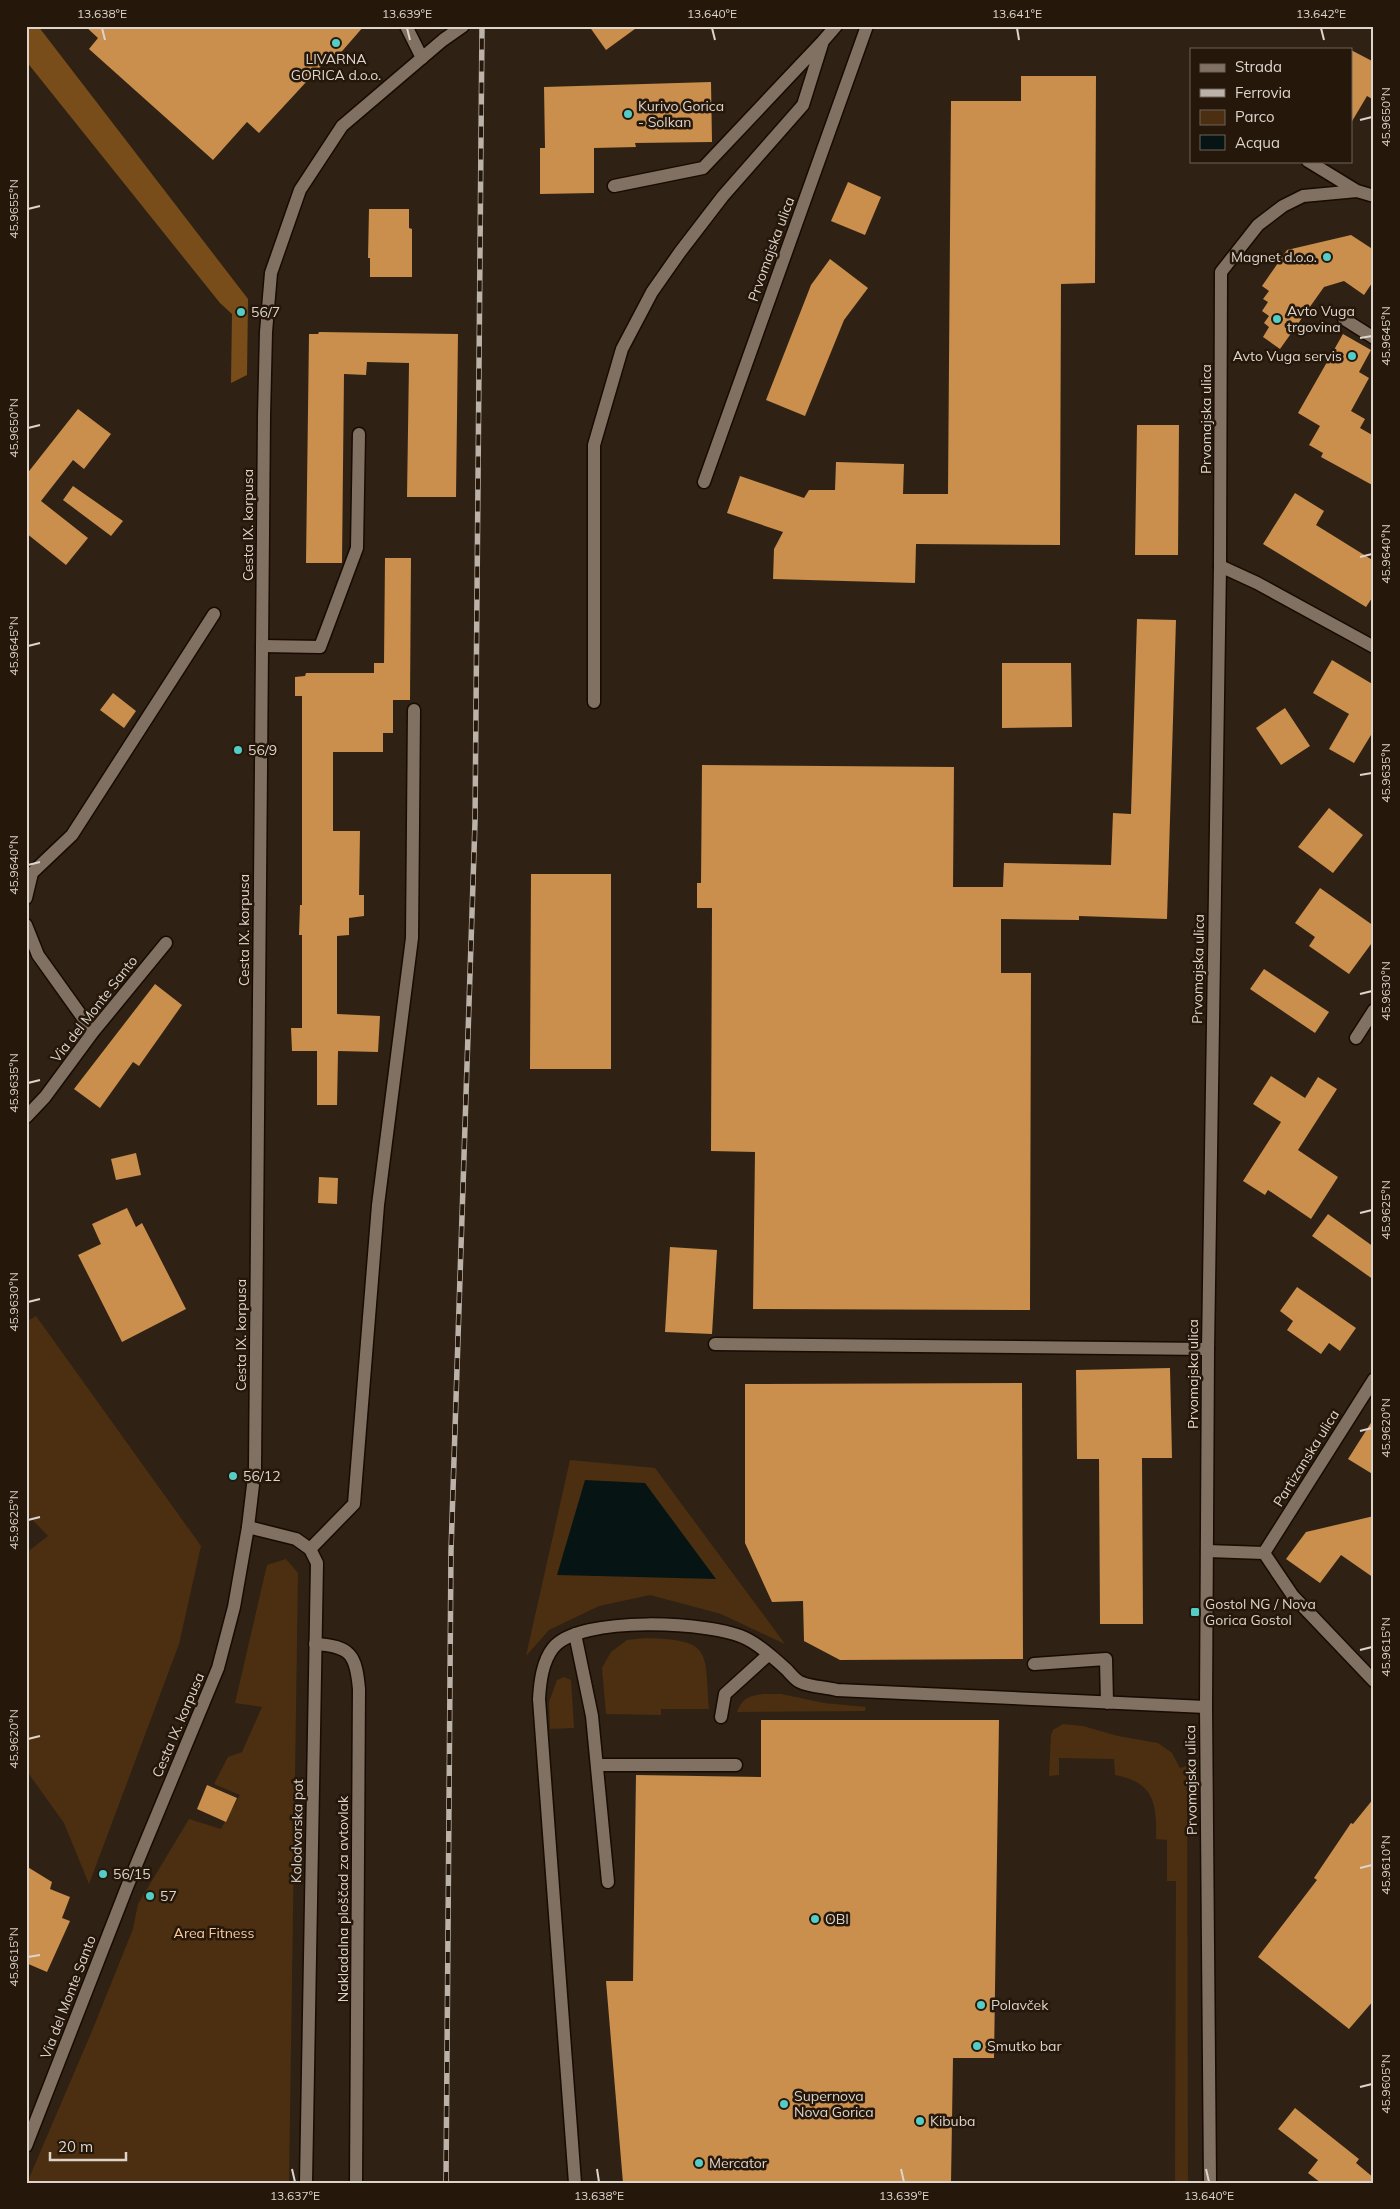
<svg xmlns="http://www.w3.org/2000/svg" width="1400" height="2209" font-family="Mulish,sans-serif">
	<rect width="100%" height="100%" fill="#2f2214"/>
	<path fill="#4b2f10" d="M 36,1316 L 201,1546 L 179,1644 L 89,1884 L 64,1823 L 26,1770 L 26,1553 L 48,1536 L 26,1513 L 26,1322 Z
		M 570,1460 L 655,1468 L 785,1644 L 721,1614 L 650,1595 L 599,1606 L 549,1630 L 526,1656 Z
		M 286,1559 L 298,1573 L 289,2183 L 27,2183 L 92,2031 L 133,1929 L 138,1904 L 189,1819 L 221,1829 L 240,1795 L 214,1784 L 228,1757 L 242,1752 L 262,1707 L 235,1703 L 267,1565 Z
		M 646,1638 C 712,1640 705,1650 709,1709 L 661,1709 L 661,1715 L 606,1714 L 602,1668 L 611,1652 L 627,1640 Z
		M 564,1677 L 571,1680 L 574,1728 L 550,1729 L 549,1702 L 557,1680 Z
		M 763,1694 L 781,1694 L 824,1703 L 866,1707 L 865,1711 L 737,1712 C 743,1698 748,1696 763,1694 Z
		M 1063,1724 L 1083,1726 L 1118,1736 L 1158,1743 L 1172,1753 L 1180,1768 L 1187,1766 L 1188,2183 L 1175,2183 L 1176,1881 L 1167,1881 L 1167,1840 L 1156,1839 C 1157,1803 1154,1782 1115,1775 L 1114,1759 L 1059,1758 L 1059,1775 L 1049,1776 L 1051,1735 L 1053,1730 Z"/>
	<path fill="#794d1a" d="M 26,26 L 38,26 L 248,299 L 247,375 L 231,383 L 232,314 L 220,303 L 26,61 Z"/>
	<path fill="#061514" d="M 585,1480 L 645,1483 L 716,1579 L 557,1575 Z"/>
	<path fill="#ca8e4d" d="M 85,26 L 364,26 L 337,57 L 333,53 L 259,133 L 247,122 L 213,160 L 89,49 L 98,38 Z
		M 589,26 L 639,26 L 606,50 Z
		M 1351,50 L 1374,62 L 1374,100 L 1367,96 L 1351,123 Z
		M 1021,76 L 1096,76 L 1095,283 L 1061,284 L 1060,545 L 916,544 L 915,583 L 773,579 L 774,549 L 783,532 L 727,513 L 740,476 L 804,498 L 809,490 L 835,490 L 836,462 L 904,464 L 903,494 L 948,494 L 951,101 L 1021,101 Z
		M 711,82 L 712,142 L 635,143 L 636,147 L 594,148 L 594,193 L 540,194 L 540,148 L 545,148 L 544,87 Z
		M 848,182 L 881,197 L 865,235 L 831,221 Z
		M 369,209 L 409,209 L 409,228 L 412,229 L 412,277 L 370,277 L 370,258 L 368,258 Z
		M 1351,235 L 1374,250 L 1374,280 L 1364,295 L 1344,281 L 1324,287 L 1280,349 L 1263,337 L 1269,327 L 1264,323 L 1269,316 L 1262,311 L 1268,302 L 1263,299 L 1269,291 L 1262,286 L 1287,250 Z
		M 830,259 L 868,288 L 844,320 L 805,416 L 766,400 L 811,285 Z
		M 319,332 L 458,334 L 456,497 L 407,497 L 409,363 L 367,362 L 366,375 L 344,374 L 342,563 L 306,563 L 309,334 L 318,334 Z
		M 1343,334 L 1371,350 L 1359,372 L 1369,378 L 1351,411 L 1365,419 L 1360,428 L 1374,436 L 1374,486 L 1321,457 L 1323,453 L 1309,445 L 1320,426 L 1298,413 Z
		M 78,409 L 111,434 L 84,469 L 73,460 L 41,501 L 88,538 L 66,565 L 26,533 L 26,475 Z
		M 1137,425 L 1179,425 L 1178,555 L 1135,555 Z
		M 73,486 L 123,521 L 111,536 L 63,500 Z
		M 1295,493 L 1324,511 L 1316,525 L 1374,561 L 1374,595 L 1366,607 L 1263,544 Z
		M 385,558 L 411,558 L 410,700 L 393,700 L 393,733 L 383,733 L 383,752 L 333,752 L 333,831 L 360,831 L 359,895 L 364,895 L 364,916 L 349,918 L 349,935 L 337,936 L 337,1014 L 380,1016 L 378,1052 L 338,1051 L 337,1105 L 317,1105 L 317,1051 L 292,1051 L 291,1028 L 302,1028 L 302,935 L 299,935 L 300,905 L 302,905 L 302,696 L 295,696 L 295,677 L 305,676 L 306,673 L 374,673 L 374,663 L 384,663 Z
		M 1137,619 L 1176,620 L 1167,919 L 1079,916 L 1079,920 L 1001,919 L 1001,973 L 1031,973 L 1030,1310 L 753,1309 L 755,1152 L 711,1151 L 712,908 L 697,908 L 697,883 L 701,883 L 702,765 L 954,767 L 953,887 L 1003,887 L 1004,863 L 1111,865 L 1113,813 L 1131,814 Z
		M 1332,660 L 1374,685 L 1374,730 L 1354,763 L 1329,749 L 1349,714 L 1313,693 Z
		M 1002,663 L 1071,663 L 1072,727 L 1002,728 Z
		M 113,693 L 136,711 L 124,728 L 100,710 Z
		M 1285,708 L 1310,746 L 1281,765 L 1256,728 Z
		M 1329,808 L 1363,835 L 1333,873 L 1298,847 Z
		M 531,874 L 611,874 L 611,1069 L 530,1069 Z
		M 1320,888 L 1374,926 L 1374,940 L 1349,974 L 1309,946 L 1315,937 L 1295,923 Z
		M 1264,969 L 1329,1012 L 1315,1033 L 1250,989 Z
		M 155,984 L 182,1005 L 139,1066 L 133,1062 L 100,1108 L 74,1089 Z
		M 1271,1076 L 1305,1098 L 1318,1077 L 1337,1089 L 1298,1150 L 1338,1177 L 1311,1219 L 1268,1190 L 1265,1195 L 1243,1181 L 1281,1122 L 1253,1104 Z
		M 136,1153 L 141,1175 L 116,1180 L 111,1159 Z
		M 319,1177 L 338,1178 L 337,1204 L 318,1203 Z
		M 127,1208 L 136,1227 L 142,1223 L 186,1309 L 122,1342 L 78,1255 L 101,1244 L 92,1224 Z
		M 1328,1214 L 1374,1247 L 1374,1280 L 1312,1236 Z
		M 670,1247 L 717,1250 L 712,1334 L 665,1332 Z
		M 1297,1287 L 1356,1328 L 1340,1351 L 1329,1343 L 1321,1354 L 1287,1330 L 1293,1321 L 1280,1311 Z
		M 1170,1368 L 1172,1458 L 1142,1458 L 1143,1624 L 1100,1624 L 1099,1459 L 1077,1459 L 1076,1370 Z
		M 1022,1383 L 1023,1659 L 840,1660 L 804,1641 L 803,1601 L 772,1602 L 745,1543 L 745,1384 Z
		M 1374,1418 L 1374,1475 L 1348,1459 Z
		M 1374,1516 L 1374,1578 L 1341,1555 L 1320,1583 L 1286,1559 L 1306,1532 Z
		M 761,1720 L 999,1720 L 994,2058 L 953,2058 L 951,2183 L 623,2183 L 606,1981 L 633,1981 L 636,1775 L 761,1777 Z
		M 207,1785 L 237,1798 L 226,1822 L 197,1809 Z
		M 1374,1798 L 1374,2000 L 1349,2029 L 1258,1957 L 1317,1880 L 1314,1878 L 1351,1823 L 1353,1824 Z
		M 26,1866 L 52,1882 L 50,1889 L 70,1897 L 62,1918 L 70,1921 L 47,1972 L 26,1963 Z
		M 1295,2108 L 1359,2159 L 1356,2163 L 1374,2178 L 1374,2183 L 1321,2183 L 1308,2173 L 1318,2160 L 1278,2129 Z"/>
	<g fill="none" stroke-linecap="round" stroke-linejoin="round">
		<defs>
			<path id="lane" d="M 614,186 L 703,168 L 822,42
				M 262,646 L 320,647 L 357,548 L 359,434
				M 594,702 L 594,445 L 622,349 L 652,292 L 680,252 L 723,196 L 803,105 L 823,41 L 836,26
				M 715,1344 L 1208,1349
				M 310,1549 L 354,1504 L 378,1205 L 412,938 L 414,710
				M 575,1634 L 592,1716 L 608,1882
				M 315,1644 C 351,1646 356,1655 359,1689 L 356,2183
				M 1034,1664 L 1106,1659 L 1107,1703
				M 721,1717 L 725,1694 L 768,1655
				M 597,1765 L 736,1765
				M 575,2183 L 539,1699 C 540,1683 542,1662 553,1648 C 579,1615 712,1621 747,1639 C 761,1646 775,1659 786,1669 C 790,1673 795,1680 800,1682 C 810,1687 826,1687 837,1690 L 1206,1707"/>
			<path id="street" d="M 406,26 L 422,58
				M 1344,319 L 1374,338
				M 704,482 L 867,26
				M 1220,566 L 1257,583 L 1374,647
				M 26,898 L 32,873 L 72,835 L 214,614
				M 26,925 L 38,955 L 93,1032
				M 1356,1038 L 1374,1010
				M 26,1117 L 45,1097 L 93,1032 L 166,943
				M 248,1527 L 296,1539 L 310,1549 L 317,1563 L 306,2183
				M 1207,1551 L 1264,1553 L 1374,1379
				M 1264,1553 L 1293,1596 L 1374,1681"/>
			<path id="secondary" d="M 1308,161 L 1357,191 L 1374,196
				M 26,2146 L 127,1887 L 218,1668 L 234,1607 L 248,1527 L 255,1468 L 264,416 L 266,332 L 271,273 L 300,190 L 342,126 L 443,40 L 463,26
				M 1210,2183 L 1206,1707 L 1208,1349 L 1220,566 L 1221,272 L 1258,225 L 1283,206 L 1303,196 L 1357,191"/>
		</defs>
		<use href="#lane" stroke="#170b02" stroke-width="15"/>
		<use href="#street" stroke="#170b02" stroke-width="15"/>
		<use href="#secondary" stroke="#170b02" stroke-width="15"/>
		<use href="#lane" stroke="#817162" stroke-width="12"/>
		<use href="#street" stroke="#817162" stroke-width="12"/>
		<use href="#secondary" stroke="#817162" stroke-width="12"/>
		<defs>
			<path id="rail" d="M 446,2183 L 451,1551 L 475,822 L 482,26"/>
		</defs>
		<use href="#rail" stroke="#bbb2a9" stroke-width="5.5"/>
		<use href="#rail" stroke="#25180b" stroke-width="4" stroke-dasharray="11" stroke-linecap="butt"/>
	</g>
	<path fill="none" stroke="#ddd4cc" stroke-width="2" d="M 102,28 L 105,40M 407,28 L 410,40M 712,28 L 715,40M 1017,28 L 1019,40M 1321,28 L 1324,40M 1360,120 L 1372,117M 28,209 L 40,206M 1360,338 L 1372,336M 28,428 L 40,425M 1360,557 L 1372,554M 28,646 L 40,643M 1360,775 L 1372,773M 28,865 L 40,862M 1360,994 L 1372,991M 28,1083 L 40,1080M 1360,1213 L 1372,1210M 28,1302 L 40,1299M 1360,1431 L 1372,1428M 28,1520 L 40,1517M 1360,1650 L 1372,1647M 28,1739 L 40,1736M 1360,1868 L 1372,1865M 28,1957 L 40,1955M 1360,2087 L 1372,2084M 292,2169 L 295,2182M 597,2169 L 599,2182M 901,2169 L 904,2182M 1206,2169 L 1209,2182"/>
	<g fill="#54cdc7" stroke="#25180b" stroke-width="2">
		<circle cx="336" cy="43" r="5"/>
		<circle cx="628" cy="114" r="5"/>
		<circle cx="1327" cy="257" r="5"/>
		<circle cx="241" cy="312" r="5"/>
		<circle cx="1277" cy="319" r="5"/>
		<circle cx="1352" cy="356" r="5"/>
		<circle cx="238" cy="750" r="5"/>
		<circle cx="233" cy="1476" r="5"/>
		<rect x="1190" y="1607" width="10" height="10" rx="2.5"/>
		<circle cx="103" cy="1874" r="5"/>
		<circle cx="150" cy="1896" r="5"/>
		<circle cx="815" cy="1919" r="5"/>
		<circle cx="981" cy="2005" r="5"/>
		<circle cx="977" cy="2046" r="5"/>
		<circle cx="784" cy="2104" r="5"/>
		<circle cx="920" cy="2121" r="5"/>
		<circle cx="699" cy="2163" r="5"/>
	</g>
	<g text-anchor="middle" stroke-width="5" stroke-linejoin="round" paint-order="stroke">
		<g font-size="14" fill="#ddd4cc" stroke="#25180b" text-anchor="start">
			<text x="336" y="64" text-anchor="middle">LIVARNA<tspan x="336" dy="16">GORICA d.o.o.</tspan></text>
			<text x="638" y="111">Kurivo Gorica<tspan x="638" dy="16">- Solkan</tspan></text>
			<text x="1317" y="262" text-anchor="end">Magnet d.o.o.</text>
			<text x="1287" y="316">Avto Vuga<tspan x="1287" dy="16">trgovina</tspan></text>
			<text x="251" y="317">56/7</text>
			<text x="1342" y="361" text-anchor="end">Avto Vuga servis</text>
			<text x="248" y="755">56/9</text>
			<text x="243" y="1481">56/12</text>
			<text x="1205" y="1609">Gostol NG / Nova<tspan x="1205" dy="16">Gorica Gostol</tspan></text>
			<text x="113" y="1879">56/15</text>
			<text x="160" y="1901">57</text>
			<text x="825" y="1924">OBI</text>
			<text x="991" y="2010">Polavček</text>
			<text x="987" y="2051">Smutko bar</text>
			<text x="794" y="2101">Supernova<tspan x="794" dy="16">Nova Gorica</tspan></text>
			<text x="930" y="2126">Kibuba</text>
			<text x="709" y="2168">Mercator</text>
		</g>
		<g font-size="14" fill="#ddd4cc" stroke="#25180b">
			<text transform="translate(771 249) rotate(-70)" y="5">Prvomajska ulica</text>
			<text transform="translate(1206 419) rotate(-90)" y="5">Prvomajska ulica</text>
			<text transform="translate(248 525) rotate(-90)" y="5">Cesta IX. korpusa</text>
			<text transform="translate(244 930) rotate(-90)" y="5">Cesta IX. korpusa</text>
			<text transform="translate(1198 969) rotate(-89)" y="5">Prvomajska ulica</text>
			<text transform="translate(94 1009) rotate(-52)" y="5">Via del Monte Santo</text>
			<text transform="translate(241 1335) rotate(-90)" y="5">Cesta IX. korpusa</text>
			<text transform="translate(1193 1374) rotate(-90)" y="5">Prvomajska ulica</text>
			<text transform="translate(1306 1458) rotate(-58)" y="5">Partizanska ulica</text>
			<text transform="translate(178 1725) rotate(-67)" y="5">Cesta IX. korpusa</text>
			<text transform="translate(1191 1780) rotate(-91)" y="5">Prvomajska ulica</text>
			<text transform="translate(297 1831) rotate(-89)" y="5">Kolodvorska pot</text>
			<text transform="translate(343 1899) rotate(-90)" y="5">Nakladalna ploščad za avtovlak</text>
			<text transform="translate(68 1997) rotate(-69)" y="5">Via del Monte Santo</text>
		</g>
		<g font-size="14" fill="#fccb9b" stroke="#25180b">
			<text x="214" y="1938">Area Fitness</text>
		</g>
	</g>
	<rect width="1400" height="2209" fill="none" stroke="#25180b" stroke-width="55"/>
	<rect x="1190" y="48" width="162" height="115" fill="#25180b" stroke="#6f6358"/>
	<rect x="1200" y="64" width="25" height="8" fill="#817162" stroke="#6f6358"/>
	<text x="1235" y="72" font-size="15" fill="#ddd4cc">Strada</text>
	<rect x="1200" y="89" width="25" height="8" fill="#bbb2a9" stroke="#6f6358"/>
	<text x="1235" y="98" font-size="15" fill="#ddd4cc">Ferrovia</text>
	<rect x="1200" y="110" width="25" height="15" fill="#4b2f10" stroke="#6f6358"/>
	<text x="1235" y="122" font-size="15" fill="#ddd4cc">Parco</text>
	<rect x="1200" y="135" width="25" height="15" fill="#061514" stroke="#6f6358"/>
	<text x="1235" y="148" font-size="15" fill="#ddd4cc">Acqua</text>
	<path d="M50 2152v8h76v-8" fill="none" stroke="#ddd4cc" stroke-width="2.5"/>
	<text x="58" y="2152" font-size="15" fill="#ddd4cc" stroke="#25180b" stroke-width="4" paint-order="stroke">20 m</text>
	<rect x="28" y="28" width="1344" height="2154" fill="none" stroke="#ddd4cc" stroke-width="2"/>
	<g font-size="12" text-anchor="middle" fill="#ddd4cc">
		<text x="102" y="18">13.638°E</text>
		<text x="407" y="18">13.639°E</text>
		<text x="712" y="18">13.640°E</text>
		<text x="1017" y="18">13.641°E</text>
		<text x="1321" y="18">13.642°E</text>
		<text transform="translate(1386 117) rotate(-90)" y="4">45.9650°N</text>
		<text transform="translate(14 209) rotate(-90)" y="4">45.9655°N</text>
		<text transform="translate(1386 336) rotate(-90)" y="4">45.9645°N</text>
		<text transform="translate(14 428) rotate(-90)" y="4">45.9650°N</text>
		<text transform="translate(1386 554) rotate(-90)" y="4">45.9640°N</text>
		<text transform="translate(14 646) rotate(-90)" y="4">45.9645°N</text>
		<text transform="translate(1386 773) rotate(-90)" y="4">45.9635°N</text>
		<text transform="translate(14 865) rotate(-90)" y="4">45.9640°N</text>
		<text transform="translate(1386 991) rotate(-90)" y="4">45.9630°N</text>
		<text transform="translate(14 1083) rotate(-90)" y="4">45.9635°N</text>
		<text transform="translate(1386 1210) rotate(-90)" y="4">45.9625°N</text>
		<text transform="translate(14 1302) rotate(-90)" y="4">45.9630°N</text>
		<text transform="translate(1386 1428) rotate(-90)" y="4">45.9620°N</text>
		<text transform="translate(14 1520) rotate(-90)" y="4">45.9625°N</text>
		<text transform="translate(1386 1647) rotate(-90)" y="4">45.9615°N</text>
		<text transform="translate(14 1739) rotate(-90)" y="4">45.9620°N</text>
		<text transform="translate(1386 1865) rotate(-90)" y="4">45.9610°N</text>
		<text transform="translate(14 1957) rotate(-90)" y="4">45.9615°N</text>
		<text transform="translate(1386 2084) rotate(-90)" y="4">45.9605°N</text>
		<text x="295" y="2200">13.637°E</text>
		<text x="599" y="2200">13.638°E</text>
		<text x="904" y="2200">13.639°E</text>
		<text x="1209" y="2200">13.640°E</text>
	</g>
</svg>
